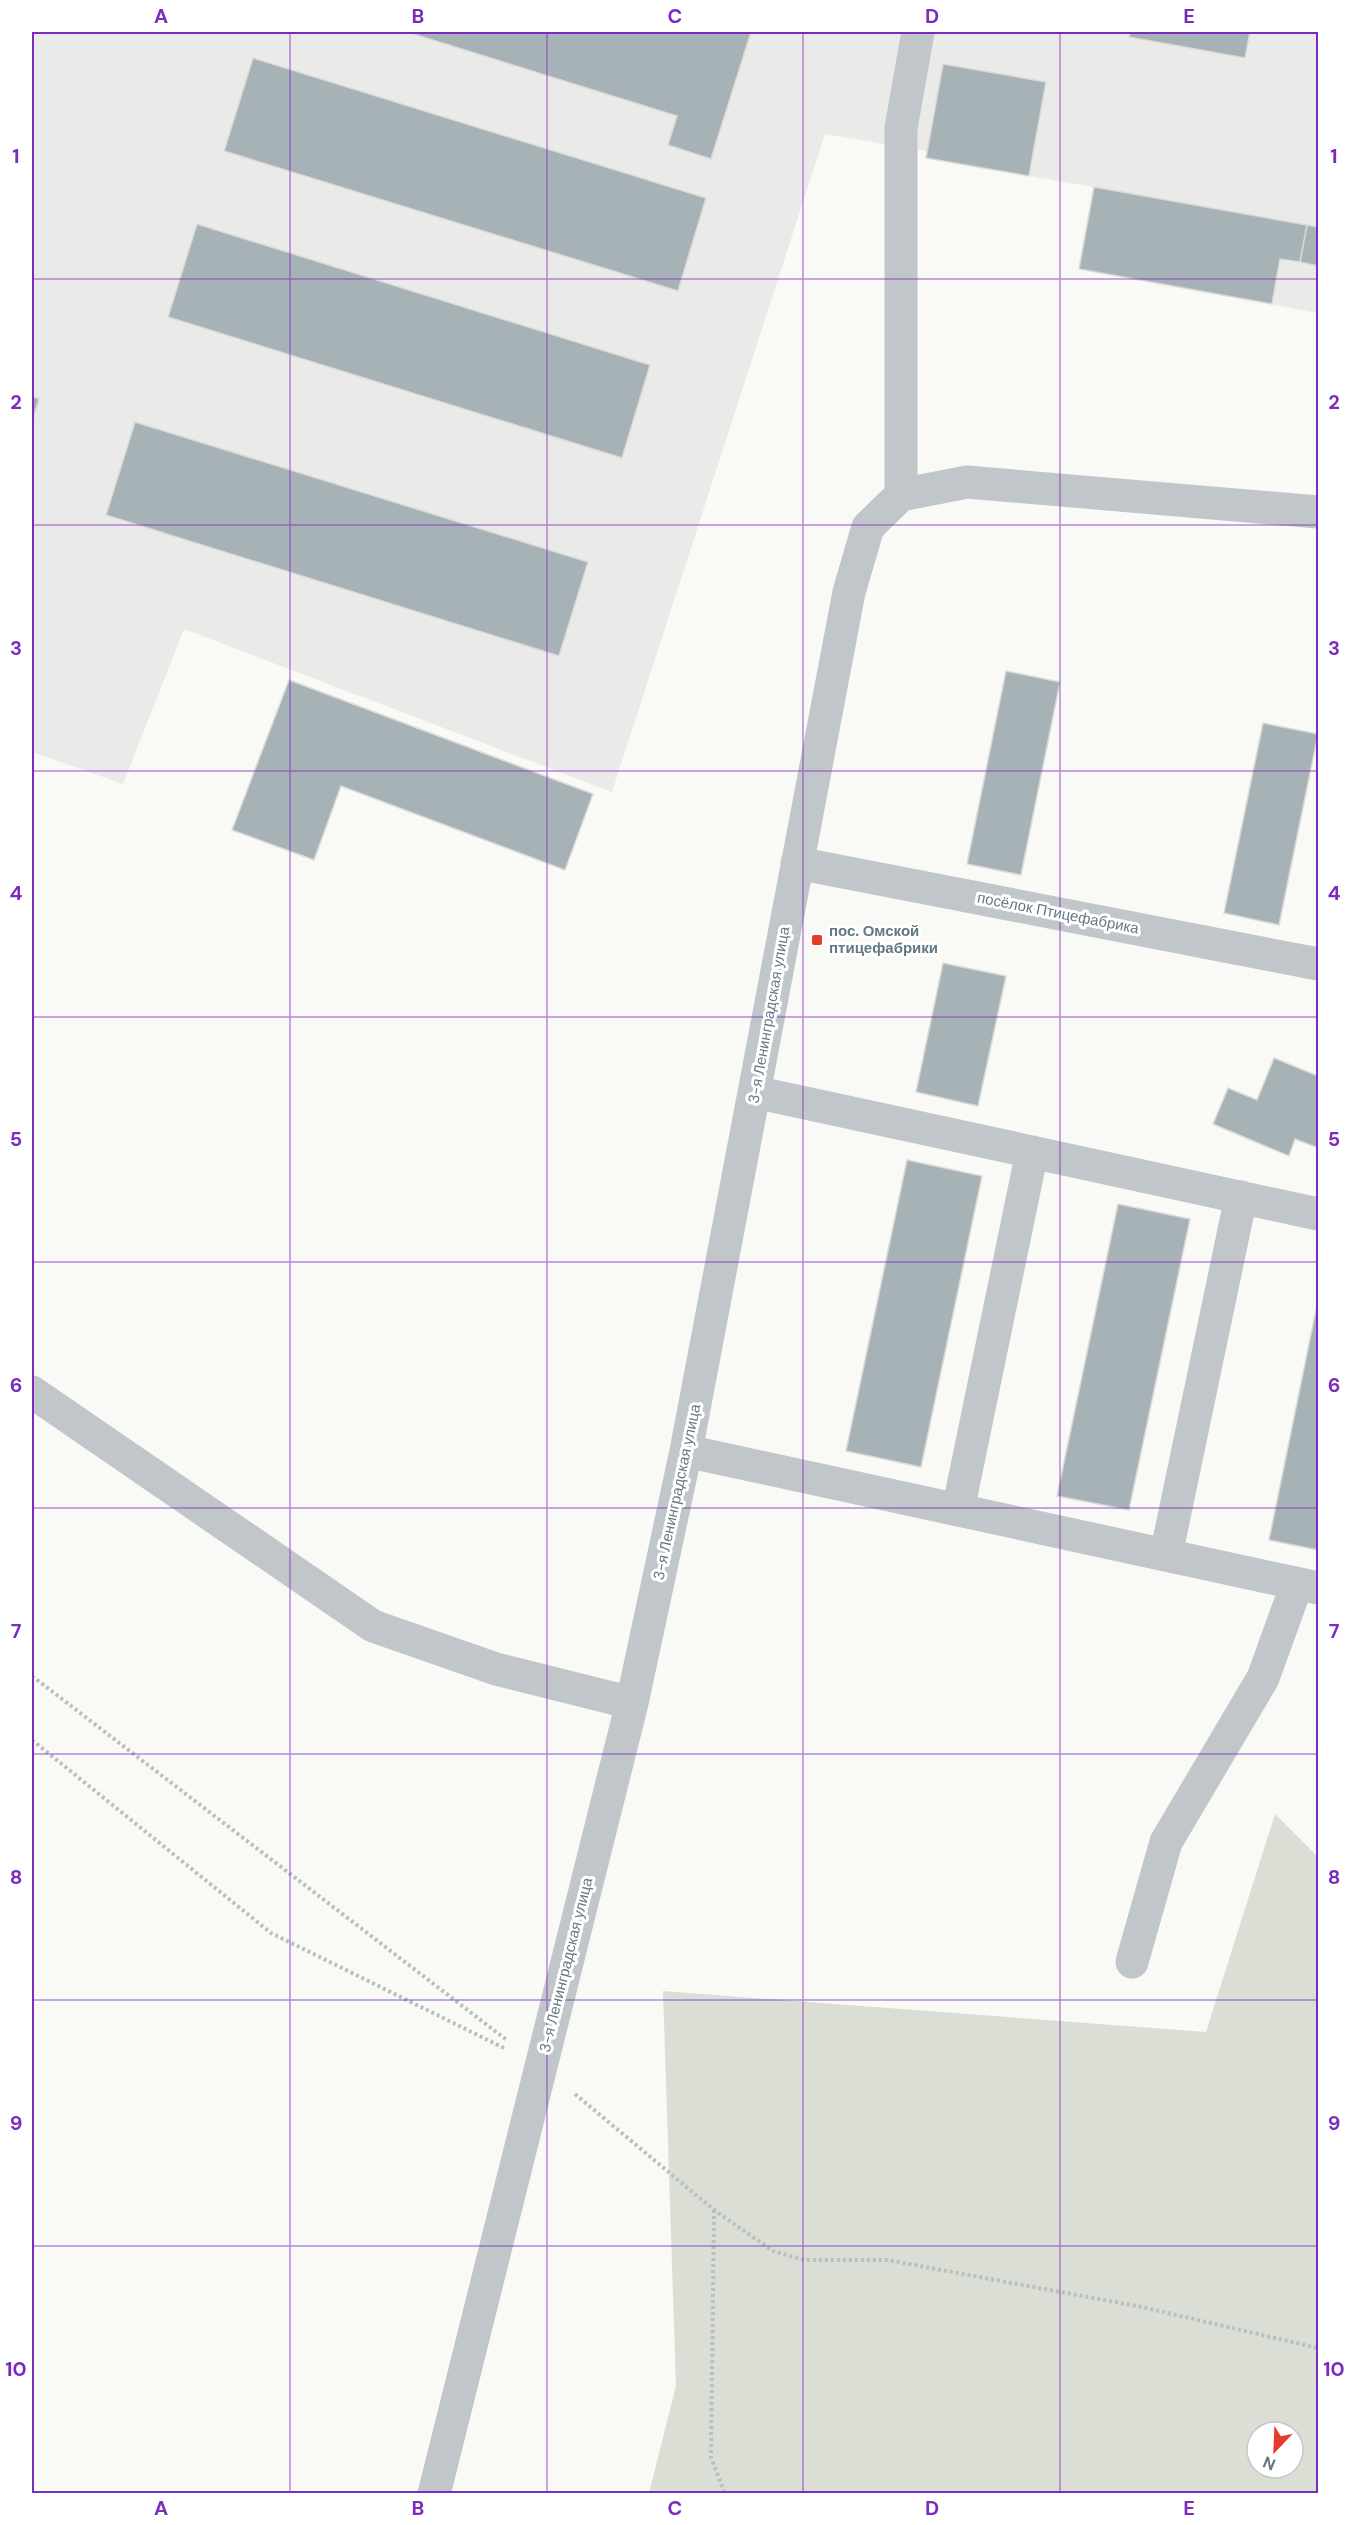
<svg xmlns="http://www.w3.org/2000/svg" width="1350" height="2525" font-family="'DM Sans',sans-serif">
	<rect width="100%" height="100%" fill="#f9f9f6"/>
	<path fill="#eaeae9" d="M 32,32 L 1318,32 L 1318,313 L 1079,269 L 1093,187 L 926,158 L 927,151 L 825,134 L 612,792 L 184,629 L 123,784 L 32,752 Z"/>
	<path fill="#daded5" fill-rule="evenodd" d="M 1275,1814 L 1318,1857 L 1318,2493 L 649,2493 L 676,2386 L 663,1991 L 1206,2032 ZM 1257,2432 L 1293,2432 L 1293,2468 L 1257,2468 Z"/>
	<path fill="#a6b2b6" stroke="#dbdad9" stroke-width="1.5" d="M 407,32 L 751,32 L 711,159 L 668,145 L 677,116 Z
		M 1130,32 L 1250,32 L 1245,58 L 1129,37 Z
		M 253,58 L 706,198 L 678,291 L 224,151 Z
		M 943,64 L 1046,82 L 1029,176 L 926,158 Z
		M 1094,187 L 1307,225 L 1300,262 L 1280,259 L 1272,304 L 1079,269 Z
		M 197,224 L 650,365 L 622,458 L 168,317 Z
		M 1307,225 L 1318,227 L 1318,266 L 1300,262 Z
		M 32,396 L 39,399 L 32,422 Z
		M 135,422 L 588,562 L 559,656 L 106,515 Z
		M 1006,671 L 1060,682 L 1021,875 L 967,864 Z
		M 289,680 L 593,794 L 565,870 L 341,786 L 314,860 L 232,830 Z
		M 1263,723 L 1318,734 L 1279,925 L 1224,913 Z
		M 943,963 L 1006,976 L 978,1106 L 916,1092 Z
		M 1274,1058 L 1318,1076 L 1318,1148 L 1295,1139 L 1289,1156 L 1213,1124 L 1228,1088 L 1257,1100 Z
		M 907,1160 L 982,1176 L 921,1467 L 846,1451 Z
		M 1118,1204 L 1190,1219 L 1129,1510 L 1057,1496 Z
		M 1318,1300 L 1318,1550 L 1269,1540 Z"/>
	<g fill="none" stroke-linecap="round" stroke-linejoin="round">
		<path stroke="#babfc1" stroke-width="4" stroke-dasharray="3 3" stroke-linecap="butt" d="M 32,1676 L 508,2041
			M 32,1740 L 271,1933 L 506,2049
			M 575,2094 L 714,2210 L 773,2251 L 804,2260 L 887,2260 L 1142,2307 L 1318,2348
			M 714,2210 L 711,2457 L 725,2494"/>
		<path stroke="#c0c6c9" stroke-width="33" d="M 901,495 L 901,128 L 918,32
			M 901,495 L 967,482 L 1318,512
			M 797,863 L 1318,964
			M 755,1092 L 1318,1214
			M 32,1392 L 373,1626 L 496,1669 L 632,1703
			M 686,1451 L 1318,1588
			M 958,1510 L 1032,1152
			M 1166,1555 L 1241,1197
			M 1132,1962 L 1166,1842 L 1263,1678 L 1297,1584
			M 434,2494 L 632,1703 L 686,1451 L 849,592 L 868,527 L 901,495"/>
	</g>
	<path fill="none" stroke="#7b2cbf" stroke-width="1.5" stroke-opacity="0.55" d="M 290,32 L 290,2494M 547,32 L 547,2494M 803,32 L 803,2494M 1060,32 L 1060,2494M 32,279 L 1318,279M 32,525 L 1318,525M 32,771 L 1318,771M 32,1017 L 1318,1017M 32,1262 L 1318,1262M 32,1508 L 1318,1508M 32,1754 L 1318,1754M 32,2000 L 1318,2000M 32,2246 L 1318,2246"/>
	<rect fill="#e63b29" stroke="#fff" stroke-width="2" x="811" y="934" width="12" height="12" rx="3"/>
	<g text-anchor="middle" stroke-width="6" stroke-linejoin="round" paint-order="stroke">
		<g font-size="15" fill="#637982" stroke="#fff">
			<text transform="translate(1058 913) rotate(11)" y="5">посёлок Птицефабрика</text>
			<text transform="translate(769 1015) rotate(-80)" y="5">3-я Ленинградская улица</text>
			<text transform="translate(677 1492) rotate(-78)" y="5">3-я Ленинградская улица</text>
			<text transform="translate(566 1965) rotate(-76)" y="5">3-я Ленинградская улица</text>
		</g>
		<g font-size="15" font-weight="bold" fill="#637982" stroke="#fff" text-anchor="start">
			<text x="829" y="936">пос. Омской<tspan x="829" dy="17">птицефабрики</tspan></text>
		</g>
	</g>
	<rect width="1350" height="2525" fill="none" stroke="#ffffff" stroke-width="66"/>
	<g transform="translate(1275 2450) rotate(203)"><circle r="28" fill="#ffffff" stroke="#c1c9cd" stroke-width="1.5"/>
	<path d="M0-4.5L10 22L0 15L-10 22Z" fill="#e63b29"/>
	<text y="-9" font-size="16" font-weight="bold" text-anchor="middle" fill="#637982">N</text>
	</g>
	<rect x="33" y="33" width="1284" height="2459" fill="none" stroke="#7b2cbf" stroke-width="2"/>
	<g font-size="20" text-anchor="middle" font-weight="bold" fill="#7b2cbf">
		<text x="161" y="23">A</text>
		<text x="418" y="23">B</text>
		<text x="675" y="23">C</text>
		<text x="932" y="23">D</text>
		<text x="1189" y="23">E</text>
		<text x="16" y="163">1</text>
		<text x="1334" y="163">1</text>
		<text x="16" y="409">2</text>
		<text x="1334" y="409">2</text>
		<text x="16" y="655">3</text>
		<text x="1334" y="655">3</text>
		<text x="16" y="900">4</text>
		<text x="1334" y="900">4</text>
		<text x="16" y="1146">5</text>
		<text x="1334" y="1146">5</text>
		<text x="16" y="1392">6</text>
		<text x="1334" y="1392">6</text>
		<text x="16" y="1638">7</text>
		<text x="1334" y="1638">7</text>
		<text x="16" y="1884">8</text>
		<text x="1334" y="1884">8</text>
		<text x="16" y="2130">9</text>
		<text x="1334" y="2130">9</text>
		<text x="16" y="2376">10</text>
		<text x="1334" y="2376">10</text>
		<text x="161" y="2515">A</text>
		<text x="418" y="2515">B</text>
		<text x="675" y="2515">C</text>
		<text x="932" y="2515">D</text>
		<text x="1189" y="2515">E</text>
	</g>
</svg>
